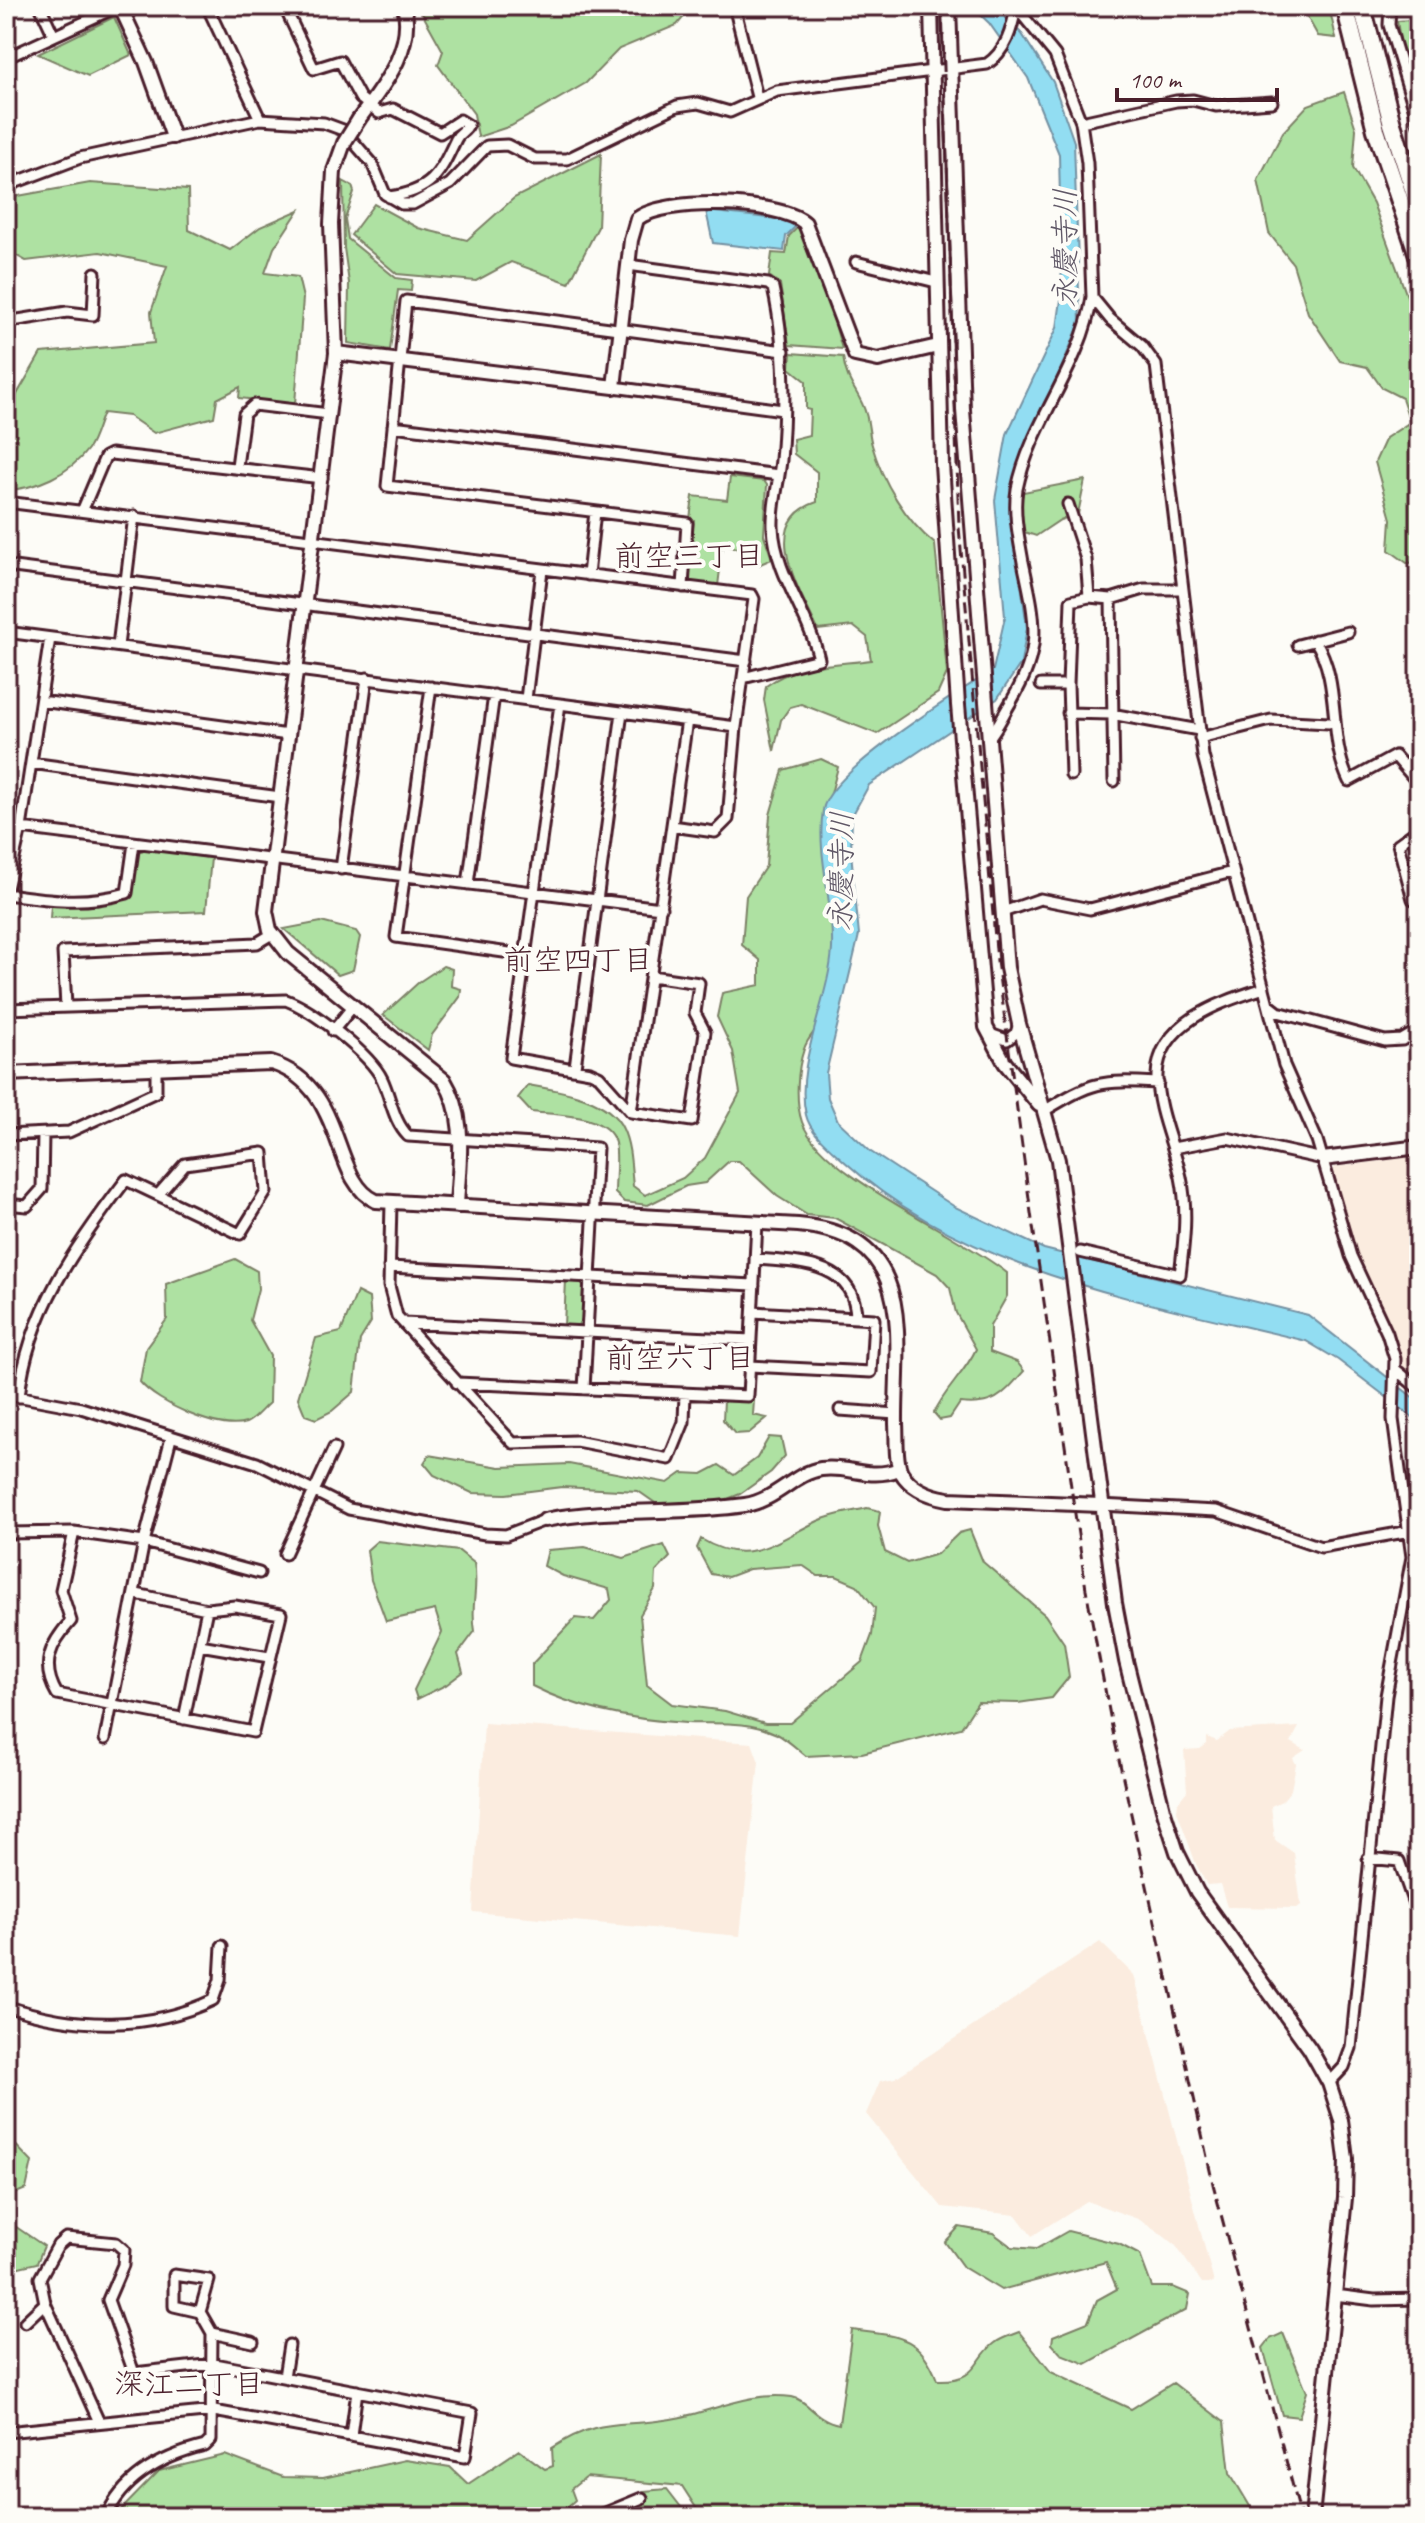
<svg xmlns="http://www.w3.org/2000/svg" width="1425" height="2523" font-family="Caveat,'Klee One',sans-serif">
	<rect width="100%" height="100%" fill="#fdfcf7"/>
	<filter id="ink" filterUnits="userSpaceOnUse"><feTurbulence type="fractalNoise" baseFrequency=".0125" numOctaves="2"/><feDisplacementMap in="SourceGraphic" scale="16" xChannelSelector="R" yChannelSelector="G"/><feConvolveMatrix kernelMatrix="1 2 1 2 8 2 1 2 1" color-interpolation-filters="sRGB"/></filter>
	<g filter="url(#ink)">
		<path fill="#fbecdf" d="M 1419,1156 L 1419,1386 L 1404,1370 L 1388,1324 L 1353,1252 L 1332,1173 L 1335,1167 Z
			M 484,1723 L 752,1743 L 759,1762 L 740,1936 L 473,1912 Z
			M 1299,1727 L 1291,1742 L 1305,1750 L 1293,1758 L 1296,1764 L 1291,1790 L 1282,1801 L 1271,1806 L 1275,1840 L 1294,1853 L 1301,1905 L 1297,1908 L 1227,1907 L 1220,1884 L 1207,1885 L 1196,1864 L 1177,1811 L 1178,1802 L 1187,1791 L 1184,1750 L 1200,1749 L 1207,1744 L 1207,1737 L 1217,1741 L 1230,1731 Z
			M 1100,1942 L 1134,1975 L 1214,2283 L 1202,2283 L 1176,2246 L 1156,2230 L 1138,2219 L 1087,2201 L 1032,2236 L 1016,2215 L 942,2207 L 866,2114 L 880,2081 L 895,2078 Z"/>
		<path fill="#aee1a2" stroke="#7c8066" stroke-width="2" d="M 418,6 L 693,6 L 677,25 L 619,49 L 586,83 L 511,126 L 478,137 L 474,114 L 438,65 L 443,51 Z
			M 1301,6 L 1329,6 L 1336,38 L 1318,36 Z
			M 1419,8 L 1419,94 L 1405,70 L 1397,21 L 1409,20 Z
			M 114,17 L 131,55 L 88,76 L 38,54 Z
			M 1344,92 L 1356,129 L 1353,168 L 1373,203 L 1419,329 L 1419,562 L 1407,563 L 1389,550 L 1391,519 L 1375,462 L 1386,438 L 1410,422 L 1402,398 L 1382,388 L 1367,367 L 1340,361 L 1308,313 L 1293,264 L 1269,233 L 1258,180 L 1283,132 L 1308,105 Z
			M 601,154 L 598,227 L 569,283 L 511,262 L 476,281 L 397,274 L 351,235 L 374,204 L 418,228 L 467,240 L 514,198 Z
			M 343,181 L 352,186 L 354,192 L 345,219 L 348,239 L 396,278 L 412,280 L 411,291 L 398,290 L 390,350 L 348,343 L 349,283 L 344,248 Z
			M 90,183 L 188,190 L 189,230 L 230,250 L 260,227 L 299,210 L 274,248 L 265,273 L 298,277 L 303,298 L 295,404 L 239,398 L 240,387 L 217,399 L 214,417 L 154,433 L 129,416 L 103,413 C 98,424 95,439 88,449 C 70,474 35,489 6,490 L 6,397 L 16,396 L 41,353 L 154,343 L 151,312 L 167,266 L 100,252 L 26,261 L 6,250 L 6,202 L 18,196 Z
			M 799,226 L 809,234 L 842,349 L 789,345 L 780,284 L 769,276 L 772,253 L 786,254 L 789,236 Z
			M 791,353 L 843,357 C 847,386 860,392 866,414 C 869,424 869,435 872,445 C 882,481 906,521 935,544 L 947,673 L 938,693 L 877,734 L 801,704 L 790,707 L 781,720 L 774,751 L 764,700 L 766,686 C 797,663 835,665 871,660 L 867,637 L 853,626 L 818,630 C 801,592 756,522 817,502 L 817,472 L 794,454 L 793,439 L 809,435 L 810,410 L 806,409 L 806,381 L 790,368 Z
			M 730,477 L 764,481 L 767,485 L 764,535 L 772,559 L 758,565 L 746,550 L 723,545 L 718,586 L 687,583 L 694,520 L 690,519 L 693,496 L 727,500 Z
			M 1085,480 L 1078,514 L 1060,520 L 1036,536 L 1024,532 L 1020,523 L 1023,492 Z
			M 821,759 L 838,767 L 828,805 L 837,1005 C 827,1018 809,1034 804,1049 C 797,1069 795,1102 802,1122 C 821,1176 960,1234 1007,1273 L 1007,1296 L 990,1326 L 990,1352 L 1017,1362 L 1024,1371 C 1003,1395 994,1407 960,1403 L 950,1418 L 940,1420 L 934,1413 C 945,1389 965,1373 976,1349 L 956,1313 L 950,1288 L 937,1274 L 835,1218 L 807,1215 L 777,1196 L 739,1161 L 729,1161 L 705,1183 L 686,1186 L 648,1205 L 624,1202 L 615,1193 C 615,1178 618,1158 615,1143 C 608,1113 554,1115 531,1112 L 518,1098 L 528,1085 C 558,1090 609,1097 623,1129 C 631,1146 631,1168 633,1186 L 645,1195 L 683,1178 L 705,1158 L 740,1093 L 733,1051 L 717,1017 L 722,993 L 760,985 L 760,960 L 742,945 L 746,896 L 766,866 L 770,815 L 783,770 Z
			M 145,849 L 211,858 L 206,911 L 50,918 L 51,905 L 97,906 L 131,896 L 137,854 Z
			M 321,922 L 356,931 L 360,937 L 353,970 L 338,975 L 284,929 Z
			M 443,966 L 452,969 L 451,986 L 461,989 L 460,997 L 432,1035 L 428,1050 L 383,1015 L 419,982 Z
			M 235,1259 L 257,1271 L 258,1289 L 250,1320 L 270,1356 L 269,1403 C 262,1409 254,1420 246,1423 C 219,1432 157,1403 140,1382 L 146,1348 L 167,1319 L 166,1284 Z
			M 566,1279 L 578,1280 L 583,1285 L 582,1321 L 576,1327 L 564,1326 Z
			M 357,1292 L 369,1298 L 371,1322 L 360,1340 L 354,1392 L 332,1411 L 316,1419 L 305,1415 L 298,1398 L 316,1338 L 341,1332 Z
			M 724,1400 L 754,1401 L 753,1415 L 767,1418 L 749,1433 L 735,1434 L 723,1420 Z
			M 769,1437 L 781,1438 L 785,1456 L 771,1472 L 740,1494 L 720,1502 L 661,1507 L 638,1491 L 562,1487 L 506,1494 L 472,1493 L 434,1475 L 424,1463 L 429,1455 L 500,1467 L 569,1464 L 668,1483 L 682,1473 L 702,1474 L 719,1465 L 734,1475 L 757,1458 Z
			M 867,1508 L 880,1511 L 878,1526 L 885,1552 L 907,1563 L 937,1554 L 959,1533 L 970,1530 L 983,1562 L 1045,1615 L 1064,1643 L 1069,1677 L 1052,1698 L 1018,1703 L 978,1702 L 961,1728 L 862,1753 L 806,1756 C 797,1749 787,1739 777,1734 C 748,1720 717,1724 686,1723 C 634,1720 579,1710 532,1686 L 532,1664 L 575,1618 L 594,1620 L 611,1600 L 609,1589 L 563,1576 L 544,1566 L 548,1550 L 585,1547 L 624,1558 L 664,1545 L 670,1557 L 656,1572 L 655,1589 L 640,1615 L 647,1685 L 672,1704 L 725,1711 L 765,1723 L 790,1723 L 862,1662 L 872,1635 L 875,1608 L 857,1585 L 836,1576 L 818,1576 L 802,1565 L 749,1569 L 728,1577 L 711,1574 L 697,1548 L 701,1539 C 748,1568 776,1541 818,1521 C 833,1514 851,1512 867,1508 Z
			M 377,1541 L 459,1551 L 474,1563 C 479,1590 470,1604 475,1631 L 458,1654 L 463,1672 L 446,1685 L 417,1699 L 414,1690 L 442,1632 L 435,1610 L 386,1621 L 371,1580 L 367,1550 Z
			M 6,2135 L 32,2162 L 26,2189 L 6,2197 Z
			M 6,2220 L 44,2246 L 37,2263 L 6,2270 Z
			M 959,2227 L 993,2233 L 1012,2247 L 1036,2249 L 1068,2231 L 1119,2244 L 1140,2255 L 1152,2287 L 1173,2287 L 1190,2294 L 1187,2309 L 1086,2364 L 1061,2354 L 1052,2344 L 1053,2336 L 1088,2322 L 1097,2300 L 1117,2289 L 1106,2262 L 1001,2290 L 963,2267 L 945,2242 Z
			M 852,2330 C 896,2336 920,2334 937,2380 C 979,2382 973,2359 995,2343 C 1001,2338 1012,2335 1019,2332 L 1051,2372 L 1131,2409 L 1173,2383 L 1224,2422 L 1230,2473 L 1251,2508 L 1249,2517 L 702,2517 L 682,2486 L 586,2477 L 571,2489 L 575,2500 L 556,2517 L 114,2517 L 159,2471 L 225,2455 L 283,2477 L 323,2478 L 405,2460 L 450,2467 L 468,2484 L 519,2450 L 545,2469 L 553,2466 L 552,2448 C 601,2416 619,2428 671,2419 C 713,2412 749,2391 792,2397 C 808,2400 815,2420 839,2424 Z
			M 1283,2333 L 1307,2392 L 1299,2417 L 1282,2415 L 1263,2348 L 1270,2339 Z
			M 667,2489 L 681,2507 L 697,2517 L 583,2517 L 644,2491 Z"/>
		<path fill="#92ddf2" stroke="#7591a2" stroke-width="2" d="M 971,6 L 994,6 L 1022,34 L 1053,82 L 1074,142 L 1080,323 L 1044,409 L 1023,448 L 1010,501 L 1027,628 L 1021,663 L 997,699 L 869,785 L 852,816 L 851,852 L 859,935 L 826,1073 L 828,1098 L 838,1121 L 871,1152 L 955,1207 L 1044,1249 L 1308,1315 L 1419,1402 L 1419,1422 L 1338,1360 L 1306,1341 C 1148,1302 969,1275 844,1161 C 831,1149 810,1133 806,1115 C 794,1066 829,1000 832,949 C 834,903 816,855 823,810 C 828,772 958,693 993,670 L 1005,617 L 995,500 L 1007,434 L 1057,328 L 1062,293 L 1059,154 L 1028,78 L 989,23 Z
			M 706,211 L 786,220 L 797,225 L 786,236 L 784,251 L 713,243 Z"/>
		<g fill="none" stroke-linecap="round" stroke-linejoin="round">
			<defs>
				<path id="street" d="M 40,6 L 54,36
					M 207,6 L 260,119
					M 284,6 L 314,69 L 340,61 L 360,98 L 379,113 L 393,109 L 440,133 L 460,120 L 468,125 C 465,132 459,132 456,139 C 439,175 432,191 389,197
					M 734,6 L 757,97
					M 1015,6 L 1055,55 L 1081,122 L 1087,163 L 1092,297 L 1110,319 L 1142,346 L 1156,365 L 1203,756 L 1284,1065 L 1317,1140 L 1351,1256 L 1387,1333 L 1395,1359 L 1393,1419 L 1412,1557 L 1386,1696 L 1351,2048 L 1344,2067 L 1329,2083
					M 1390,6 L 1389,25 L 1419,124
					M 6,58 L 119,6
					M 1081,122 L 1176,101 L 1193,100 L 1216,106 L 1272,102
					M 6,186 L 80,158 L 260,119 L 324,123 L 343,130 L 372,163 L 385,194 L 402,204 L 413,204 L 450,184 L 487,146 L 507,145 L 535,159 L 567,159 L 677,106 L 698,103 L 730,112 L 777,91 L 987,64 C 1006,51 1012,29 1016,8
					M 856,262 L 936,282
					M 628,265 L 768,284 L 773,288 C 786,345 786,402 781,460 C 779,482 772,505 773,527 C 775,574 809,614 819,659 L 743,678
					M 6,322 L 67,312 L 93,315 L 95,273
					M 614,387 L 783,410
					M 393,426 L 779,475
					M 237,466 L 244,414 L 254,405 L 329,414
					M 6,502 L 752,595 L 754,599 L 736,727 L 728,819 L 715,832 L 672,826
					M 1068,504 L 1086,559 L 1089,597
					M 83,509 L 105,457 L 111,454 L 322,478
					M 6,566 L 746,661
					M 588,575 L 595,512
					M 683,587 L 687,523 L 387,486 L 406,301 L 784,351
					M 1111,599 L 1114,781
					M 6,632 L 736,727
					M 1315,640 C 1342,683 1327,736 1349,781 L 1395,756 L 1419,784
					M 1298,645 L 1348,632
					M 118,646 L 134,516
					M 1041,685 L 1068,685
					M 431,687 L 396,937 L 524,955
					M 526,699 L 542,570
					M 41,701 L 288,735
					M 560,704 L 511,1058 L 590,1072 L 599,1076 L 631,1112 L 692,1121 L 705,1032 L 695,1013 L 699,983 L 651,976
					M 1068,713 L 1111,714 L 1199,730
					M 989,738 C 998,727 1003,715 1011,702 C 1043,648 1036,622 1023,562 C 1019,539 1013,512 1017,489 C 1031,421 1082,366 1092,297
					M 1200,738 L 1271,720 L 1329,723
					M 31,763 L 280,797
					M 1406,766 L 1419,754
					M 1071,775 L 1068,685 L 1071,601 L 1089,597 L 1111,599 L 1144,589 L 1181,589
					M 21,828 L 661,908
					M 341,869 L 367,678
					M 468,884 L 494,695
					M 6,893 L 21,828 L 50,638
					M 6,894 C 49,900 85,905 127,893 L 134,843
					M 1413,899 L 1398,844 L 1419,829
					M 1003,912 L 1040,899 L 1090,909 L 1232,872
					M 1269,1005 L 1278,1012 L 1385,1041 L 1402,1040 L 1419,1030
					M 66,1006 L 63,952 L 257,943 L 272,934
					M 6,1009 L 286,1000 C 313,1010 370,1054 382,1079 C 391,1098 393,1121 408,1136 L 597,1148 L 584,1389
					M 333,1031 L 354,1005
					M 990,1034 L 1007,1040 L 1016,1033 L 1019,1024
					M 575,1067 L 622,712
					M 1044,1111 C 1094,1081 1099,1080 1158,1083
					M 631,1112 L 687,720
					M 6,1135 L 69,1132 L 156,1092 L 156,1068
					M 1173,1148 L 1227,1138 L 1323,1159
					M 391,1203 L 389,1286 L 397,1316 L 513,1443 L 576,1441 L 669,1459 L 684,1422 L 685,1393
					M 6,1204 L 27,1206 L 42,1189 L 43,1134
					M 1080,1252 L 1180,1275 C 1184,1242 1188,1210 1181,1177 C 1174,1145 1156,1108 1157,1075 C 1159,1021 1222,1002 1264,988
					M 755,1259 C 798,1262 856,1262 856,1318
					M 389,1267 L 754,1285
					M 404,1323 L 751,1340
					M 750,1366 L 871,1372 L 874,1319 L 753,1312
					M 1395,1369 L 1419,1389
					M 457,1383 L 748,1396 L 757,1223
					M 6,1394 L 81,1408 L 257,1463 L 349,1509 L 485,1534 L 506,1535 L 545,1520
					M 19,1397 C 27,1314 77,1244 126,1180 L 240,1234 L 266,1192 L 263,1153 L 185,1164 L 158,1195
					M 840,1410 L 896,1414
					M 1100,1505 L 1216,1511 L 1321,1547 L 1410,1531
					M 74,1532 L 61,1590 L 71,1621 C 50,1644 40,1665 57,1694 L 253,1732 L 281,1614 L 235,1606 L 207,1609 L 136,1594
					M 6,1533 L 74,1532 L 144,1542 L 259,1573
					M 285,1554 L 334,1448
					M 200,1645 L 269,1657
					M 184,1719 L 207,1609
					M 105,1739 L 144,1542 L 171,1438
					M 1368,1858 L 1399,1861 L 1419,1918
					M 6,2006 C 74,2029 148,2031 213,2000 L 220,1980 L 222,1946
					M 1335,2295 L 1374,2300 L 1419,2299
					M 25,2322 L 45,2303
					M 212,2333 L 253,2342
					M 284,2377 L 289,2345
					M 6,2432 L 214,2411 L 465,2457 L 472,2413 L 214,2364 L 134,2373 L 108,2300 L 123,2265 L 124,2250 L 116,2243 L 66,2238 L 58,2245 L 40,2278 L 45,2303 L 99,2422
					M 351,2435 L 357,2391
					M 106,2517 C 124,2476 164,2456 205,2446 L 211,2440 L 212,2333 L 200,2312 L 209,2280 L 174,2275 L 174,2306 L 200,2312
					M 596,2517 L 642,2498"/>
				<path id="secondary" d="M 120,6 L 146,62 L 173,137
					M 931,6 L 942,464 L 958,705 L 986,1027 L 1005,1063 L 1039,1105
					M 949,6 L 963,410 L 1007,968 L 1019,1024 L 1058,1160 L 1115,1603 L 1126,1661 L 1163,1809 L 1177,1852 L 1197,1892 L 1310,2049 L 1329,2083 L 1341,2120 L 1346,2159 L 1345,2198 L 1312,2517
					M 359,119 C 382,87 415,49 404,6
					M 334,171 L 331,224 L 336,353 L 266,911 L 270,930 L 288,953 L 444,1080 C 468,1119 459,1161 457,1206
					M 336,353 L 614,387 L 631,240 L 637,219 C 664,197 779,200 805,223 L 855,355 L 878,360 L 938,346
					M 6,1074 L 271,1063 C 347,1086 330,1181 376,1201 L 798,1225 C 920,1235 895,1338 896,1424 C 897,1438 895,1460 901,1472 C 911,1489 930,1496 948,1499 L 1100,1505
					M 1323,1159 L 1419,1147
					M 545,1520 C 611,1507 678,1515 745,1505 C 777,1500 794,1473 821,1469 C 851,1465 869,1481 899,1469"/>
				<path id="highway" d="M 1345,6 L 1376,130 L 1419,258
					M 1362,6 L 1392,124 L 1419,207"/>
			</defs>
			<use href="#street" stroke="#4a1f2b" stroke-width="15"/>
			<use href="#secondary" stroke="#4a1f2b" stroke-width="18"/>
			<use href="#highway" stroke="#4a1f2b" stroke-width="22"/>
			<use href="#street" stroke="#fdfcf7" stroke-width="9"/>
			<use href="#secondary" stroke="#fdfcf7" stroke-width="12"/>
			<use href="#highway" stroke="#fdfcf7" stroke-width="16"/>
			<path stroke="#4a1f2b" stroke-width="3" stroke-dasharray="12 6" stroke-linecap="butt" d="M 942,6 L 959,527 L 997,961 L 1031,1213 L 1086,1589 L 1114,1737 L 1213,2184 L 1301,2517"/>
			<defs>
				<path id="secondary-bridge" d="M 334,171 L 344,143 L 359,119"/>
			</defs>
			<use href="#secondary-bridge" stroke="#4a1f2b" stroke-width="18" stroke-linecap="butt"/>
			<use href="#secondary-bridge" stroke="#fdfcf7" stroke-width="12"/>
		</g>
	</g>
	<g text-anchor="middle" stroke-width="8" stroke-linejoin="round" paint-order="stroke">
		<g font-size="30" font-style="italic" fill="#605867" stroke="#fdfcf7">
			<text transform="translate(1065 248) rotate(-90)" y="10">永慶寺川</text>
			<text transform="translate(841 871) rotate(-89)" y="10">永慶寺川</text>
		</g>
		<g font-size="30" fill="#4a1f2b" stroke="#fdfcf7">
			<text x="689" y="566">前空三丁目</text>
			<text x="578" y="970">前空四丁目</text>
			<text x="680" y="1368">前空六丁目</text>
			<text x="189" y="2394">深江二丁目</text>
		</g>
	</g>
	<rect width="1425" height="2523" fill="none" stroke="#fdfcf7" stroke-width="32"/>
	<rect x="16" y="16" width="1393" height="2491" fill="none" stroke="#4a1f2b" stroke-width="3" filter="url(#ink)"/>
	<path d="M1117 88v12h160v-12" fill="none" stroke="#4a1f2b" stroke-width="4"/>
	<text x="1129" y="88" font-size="24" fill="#4a1f2b" stroke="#fdfcf7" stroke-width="6" paint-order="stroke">100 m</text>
</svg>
